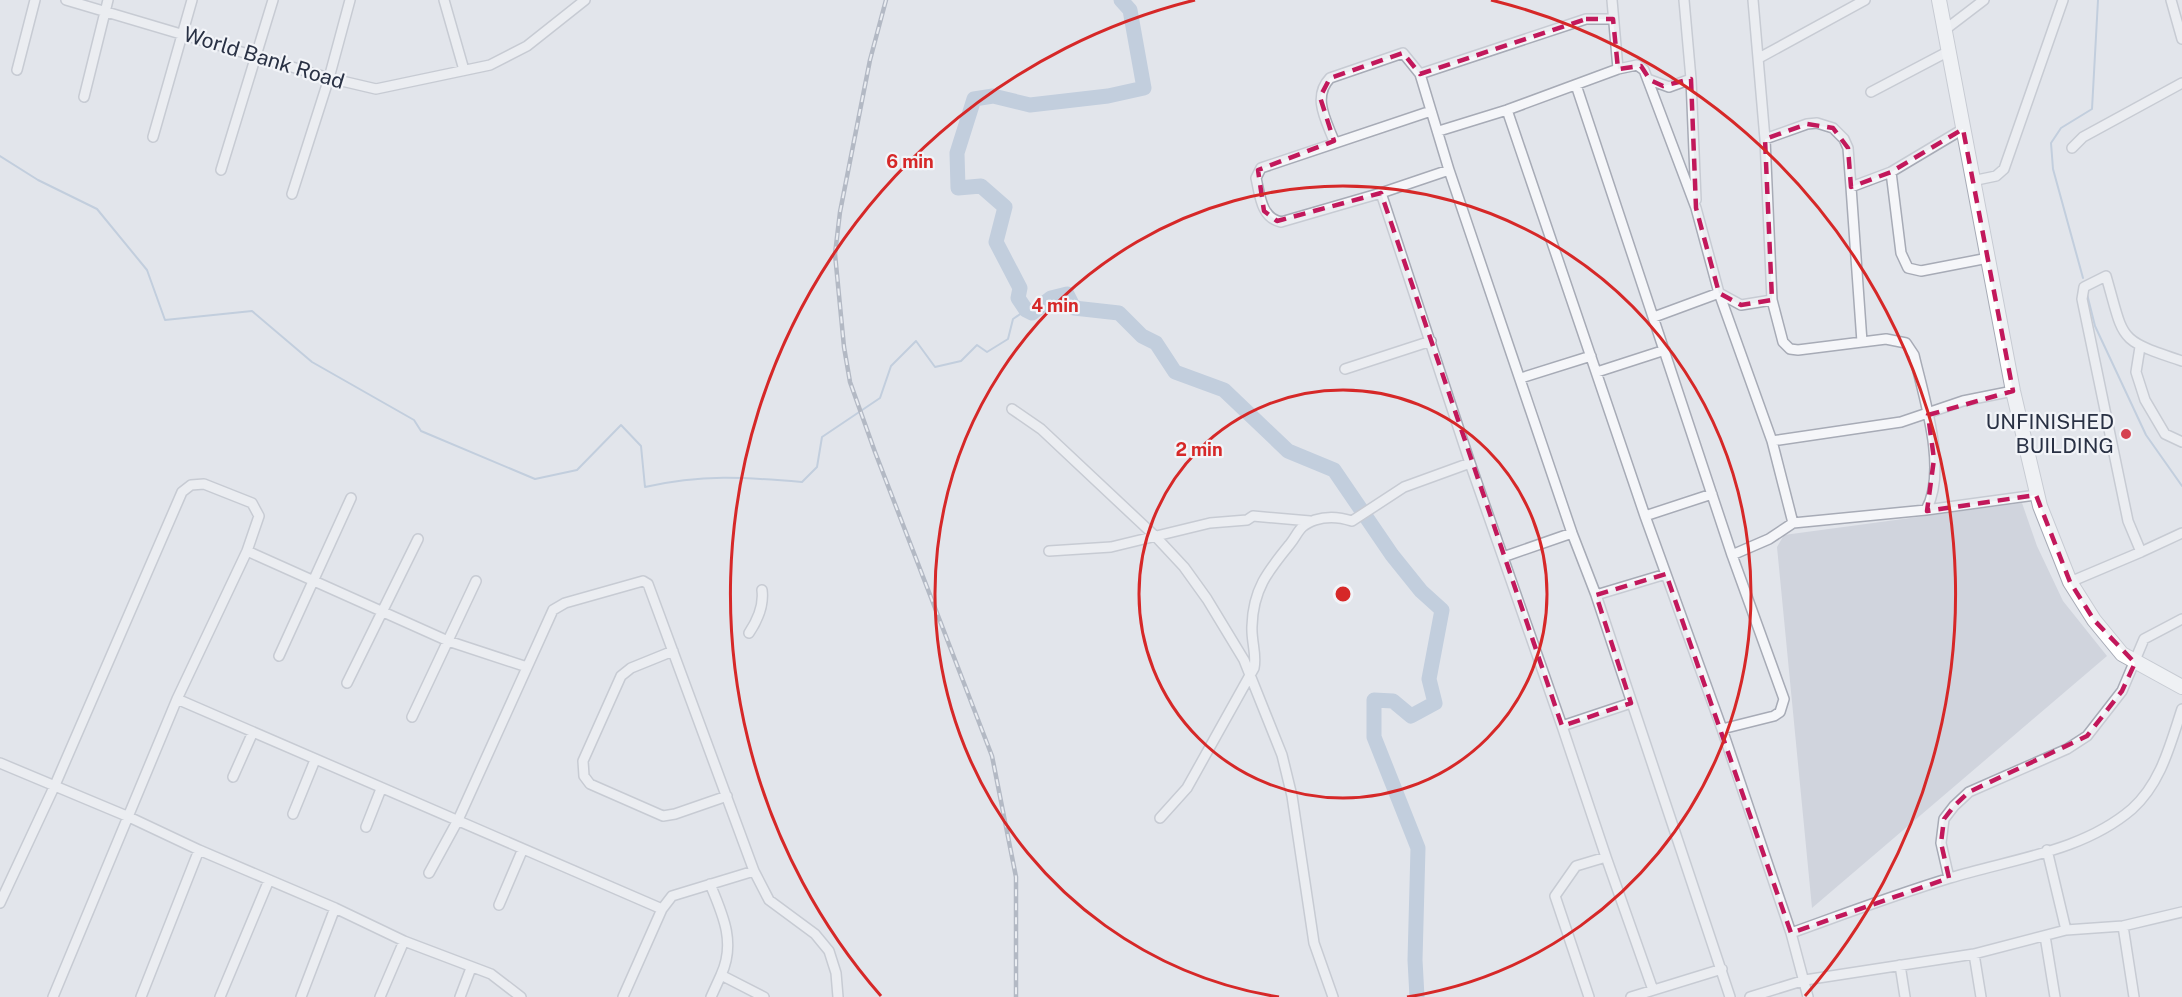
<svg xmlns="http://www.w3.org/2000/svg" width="2182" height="997" font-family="'Public Sans',sans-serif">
	<rect width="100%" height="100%" fill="#e2e5eb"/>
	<path fill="#d0d4dd" d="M 2022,503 L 2037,546 L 2063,601 L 2107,656 L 1812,908 L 1777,547 L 1784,535 Z"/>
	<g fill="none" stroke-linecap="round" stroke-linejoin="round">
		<path stroke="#9cb1cd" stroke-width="2" d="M 0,156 L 38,180 L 97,209 L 147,270 L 165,320 L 252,311 L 312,362 L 414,420 L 421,431 L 535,479 L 577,470 L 621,425 L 641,446 L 645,487 C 702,474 744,477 802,482 L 817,467 L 822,437 L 880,398 L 891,366 L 916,341 L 935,367 L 961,361 L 977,345 L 987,352 L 1008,339 L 1013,319 L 1026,310
			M 2083,278 L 2053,169 L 2051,143 L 2061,128 L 2092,109 L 2098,0
			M 2087,294 L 2095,326 L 2146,435 L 2182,486"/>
		<path stroke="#9cb1cd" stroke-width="15" d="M 1121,0 L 1130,10 L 1144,88 L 1108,96 L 1030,105 L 993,96 L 974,99 L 957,153 L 958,188 L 981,186 L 1005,207 L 996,242 L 1020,288 L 1018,298 L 1026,310 L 1032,313 L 1051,298 L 1067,294 L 1074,308 L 1119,313 L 1142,336 L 1156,343 L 1175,372 L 1224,390 L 1288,451 L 1334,470 L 1392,555 L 1421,591 L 1442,610 L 1429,679 L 1435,703 L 1411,716 L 1393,701 L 1374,700 L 1374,737 L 1418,848 L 1415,960 L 1417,997"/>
		<defs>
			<path id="street" d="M 66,0 L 329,78 L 376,89 L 490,65 L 527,46 L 585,0
				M 444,0 L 464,70
				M 1612,0 L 1618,69
				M 1684,0 L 1691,79 L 1696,200
				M 1753,0 L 1765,139 L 1772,300 L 1783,342 L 1790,349 L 1798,350 L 1886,339 L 1906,343 L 1914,355 C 1924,398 1948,470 1926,510 L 1793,523
				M 2171,0 L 2182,39
				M 1946,29 L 1984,0
				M 1759,58 L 1865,0
				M 17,70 L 35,0
				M 1420,74 L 1586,19 L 1613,19
				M 1650,80 L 1669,87 L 1691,79
				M 1871,92 L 1949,51
				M 84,97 L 108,0
				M 1507,110 L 1645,516 L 1722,729 L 1791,933 L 1808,997
				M 1431,111 L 1261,168 L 1256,178 C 1260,195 1261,218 1281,222 L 1381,193 L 1470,463 L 1562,726 L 1606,857 L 1576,866 L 1555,896 L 1589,997
				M 1439,131 L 1507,110 L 1618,69 L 1637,65 L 1644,70 L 1696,208 L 1719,293 L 1772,441 L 1793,523 L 1769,539 L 1732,555 L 1576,85
				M 153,137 L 192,0
				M 1765,139 L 1807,124 L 1817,123 L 1833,128 L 1844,139 L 1848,148 L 1851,187 L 1862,342
				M 1334,141 C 1326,120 1312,97 1330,78 L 1403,53 L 1420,74 L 1449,170 L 1572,533 L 1596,595 L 1730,997
				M 2072,148 L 2083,137 L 2182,83
				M 221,170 L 273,0
				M 1891,172 L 1901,253 L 1908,268 L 1921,271 L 1988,258
				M 1972,181 L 1996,176 L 2004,169 L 2063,0
				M 1851,187 L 1891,172 L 1963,129
				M 1381,193 L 1449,170
				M 292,194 L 329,78 L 350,0
				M 1719,293 L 1741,305 L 1772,300
				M 1654,317 L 1719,293
				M 2140,347 L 2136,372 L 2145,400 L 2165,434 L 2182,442
				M 1345,369 L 1431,341
				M 1597,372 L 1665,350
				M 1521,378 L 1591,356
				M 1012,409 L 1041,429 L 1156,537 L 1184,567 L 1207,599 L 1244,660 L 1282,755 L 1292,796 L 1314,943 L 1333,997
				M 1772,441 L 1901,422 L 1963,401 L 2013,391
				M 1926,510 L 2036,495
				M 1645,516 L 1712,494
				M 247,551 L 448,641 L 527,667
				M 1049,551 L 1111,547 L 1210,523 L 1247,520 L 1253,516 L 1310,521
				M 2141,552 L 2182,533
				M 1503,557 L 1572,533
				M 2070,582 L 2141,552 L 2128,521 L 2082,299 L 2084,287 L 2106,276 C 2125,341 2116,339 2182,361
				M 1596,595 L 1666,574
				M 749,633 C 757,621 764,605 762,590
				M 673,651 L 631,668 L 621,676 L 583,761 L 584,776 L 590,784 L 663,816 L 675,814 L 727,796
				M 279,656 L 351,498
				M 347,683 L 418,539
				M 177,699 L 662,909
				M 412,717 L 476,581
				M 1562,726 L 1631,703
				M 1722,729 L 1774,716 L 1780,712 L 1784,699 L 1732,555
				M 0,763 L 129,817 L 199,850 L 141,997
				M 233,777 L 253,732
				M 293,814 L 315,760
				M 1160,818 L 1187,788 L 1254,668 C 1257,654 1251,641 1252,626 C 1253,589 1268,571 1290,544 C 1299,533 1298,526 1315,520 C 1327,516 1340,517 1352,521 L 1404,487 L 1470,463
				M 366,827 L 381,789
				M 199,850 L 335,908 L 404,941 L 491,974 L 521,997
				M 2047,850 L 2066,930
				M 1606,857 L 1653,990
				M 429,873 L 458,820 L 553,610 L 565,603 L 643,581 L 648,584 L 754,871 L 769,900 L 815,934 L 829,951 L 836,973 L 838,997
				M 1949,878 L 1941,843 L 1944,819 L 1954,806 L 1969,792 L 2067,749 L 2087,736 L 2122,691 L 2144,639 L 2182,619
				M 710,884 C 723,915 736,943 721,975
				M 0,903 L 55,785 L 182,492 L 191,485 L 204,484 L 252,503 L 259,516 L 247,551 L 177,699 L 53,997
				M 499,905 L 522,851
				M 2123,926 L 2134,997
				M 1791,933 C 1844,914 1897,894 1950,878 C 2011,859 2082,852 2132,809 C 2161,783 2170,745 2182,709
				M 2045,936 L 2055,997
				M 1974,954 L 1981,997
				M 1900,965 L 1905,997
				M 220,997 L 269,880
				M 301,997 L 335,908
				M 380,997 L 404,941
				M 460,997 L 471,968
				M 623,997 L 662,909 L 672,896 L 754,871
				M 711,997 L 721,975 L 764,997
				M 1631,997 L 1722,969
				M 1750,997 L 1805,980 L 1974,954 L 2066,930 L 2123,926 L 2182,912"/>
			<path id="secondary" d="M 1939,0 L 2013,391 L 2040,506 L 2070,582 L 2094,620 L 2122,654 L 2182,687"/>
		</defs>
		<use href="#street" stroke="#a7abb6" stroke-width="12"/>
		<use href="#secondary" stroke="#a7abb6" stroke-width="16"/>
		<use href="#street" stroke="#f5f6f9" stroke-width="9"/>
		<use href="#secondary" stroke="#fff" stroke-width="14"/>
		<defs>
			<path id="rail" d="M 886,0 L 870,60 L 840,212 L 835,254 L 844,347 L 850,382 L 875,452 L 992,756 L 1016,877 L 1016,997"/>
		</defs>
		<use href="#rail" stroke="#7b8396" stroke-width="4.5"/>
		<use href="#rail" stroke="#f2f4f8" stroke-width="2" stroke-dasharray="7" stroke-linecap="butt"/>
	</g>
	<path d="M0 0H2182V997H0ZM 1586,19 L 1613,19 L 1618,69 L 1641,66 L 1650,80 L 1663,86 L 1691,79 L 1696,208 L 1719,293 L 1741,305 L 1772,300 L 1765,139 L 1807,124 L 1833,128 L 1848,148 L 1851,187 L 1891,172 L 1963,129 L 2013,391 L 1928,415 L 1934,459 L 1927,511 L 2036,495 L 2070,582 L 2094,620 L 2135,663 L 2122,691 L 2087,736 L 1969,792 L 1954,806 L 1944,819 L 1941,843 L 1949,878 L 1791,933 L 1666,574 L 1596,595 L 1631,703 L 1562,726 L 1381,193 L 1277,221 L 1264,211 L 1258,170 L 1334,141 L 1320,97 L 1330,78 L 1403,53 L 1420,74 Z" fill="#e2e5eb" fill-opacity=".55" fill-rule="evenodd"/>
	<path fill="none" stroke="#c2185b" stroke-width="4.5" stroke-dasharray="12 8" stroke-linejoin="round" d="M 1586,19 L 1613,19 L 1618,69 L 1641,66 L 1650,80 L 1663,86 L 1691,79 L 1696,208 L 1719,293 L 1741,305 L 1772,300 L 1765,139 L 1807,124 L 1833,128 L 1848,148 L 1851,187 L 1891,172 L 1963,129 L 2013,391 L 1928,415 L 1934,459 L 1927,511 L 2036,495 L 2070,582 L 2094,620 L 2135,663 L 2122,691 L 2087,736 L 1969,792 L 1954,806 L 1944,819 L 1941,843 L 1949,878 L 1791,933 L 1666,574 L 1596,595 L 1631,703 L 1562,726 L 1381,193 L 1277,221 L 1264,211 L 1258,170 L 1334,141 L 1320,97 L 1330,78 L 1403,53 L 1420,74 Z"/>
	<g fill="none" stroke="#d62828" stroke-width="3">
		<circle cx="1343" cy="594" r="204"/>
		<path d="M1279 997A408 408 0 1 1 1407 997"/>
		<path d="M881 996A612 612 0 0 1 1195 0M1491 0A612 612 0 0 1 1805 996"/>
	</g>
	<circle fill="#d54250" stroke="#f2f4f8" stroke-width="2" cx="2126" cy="434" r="6"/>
	<g text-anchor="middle" stroke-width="4.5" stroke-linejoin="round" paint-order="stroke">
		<g font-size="21" fill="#293144" stroke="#f2f4f8">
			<text transform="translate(264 58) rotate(17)" y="7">World Bank Road</text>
		</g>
		<g font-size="21" fill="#293144" stroke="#f2f4f8" text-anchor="end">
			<text x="2114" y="429">UNFINISHED<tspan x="2114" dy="24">BUILDING</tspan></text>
		</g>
	</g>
	<circle cx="1343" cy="594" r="9" fill="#d62828" stroke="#f2f4f8" stroke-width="3"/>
	<g font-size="18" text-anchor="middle" font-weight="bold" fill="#d62828" stroke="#f2f4f8" stroke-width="4.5" stroke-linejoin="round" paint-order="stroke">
		<text x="910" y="168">6 min</text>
		<text x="1055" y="312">4 min</text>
		<text x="1199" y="456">2 min</text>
	</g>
</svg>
